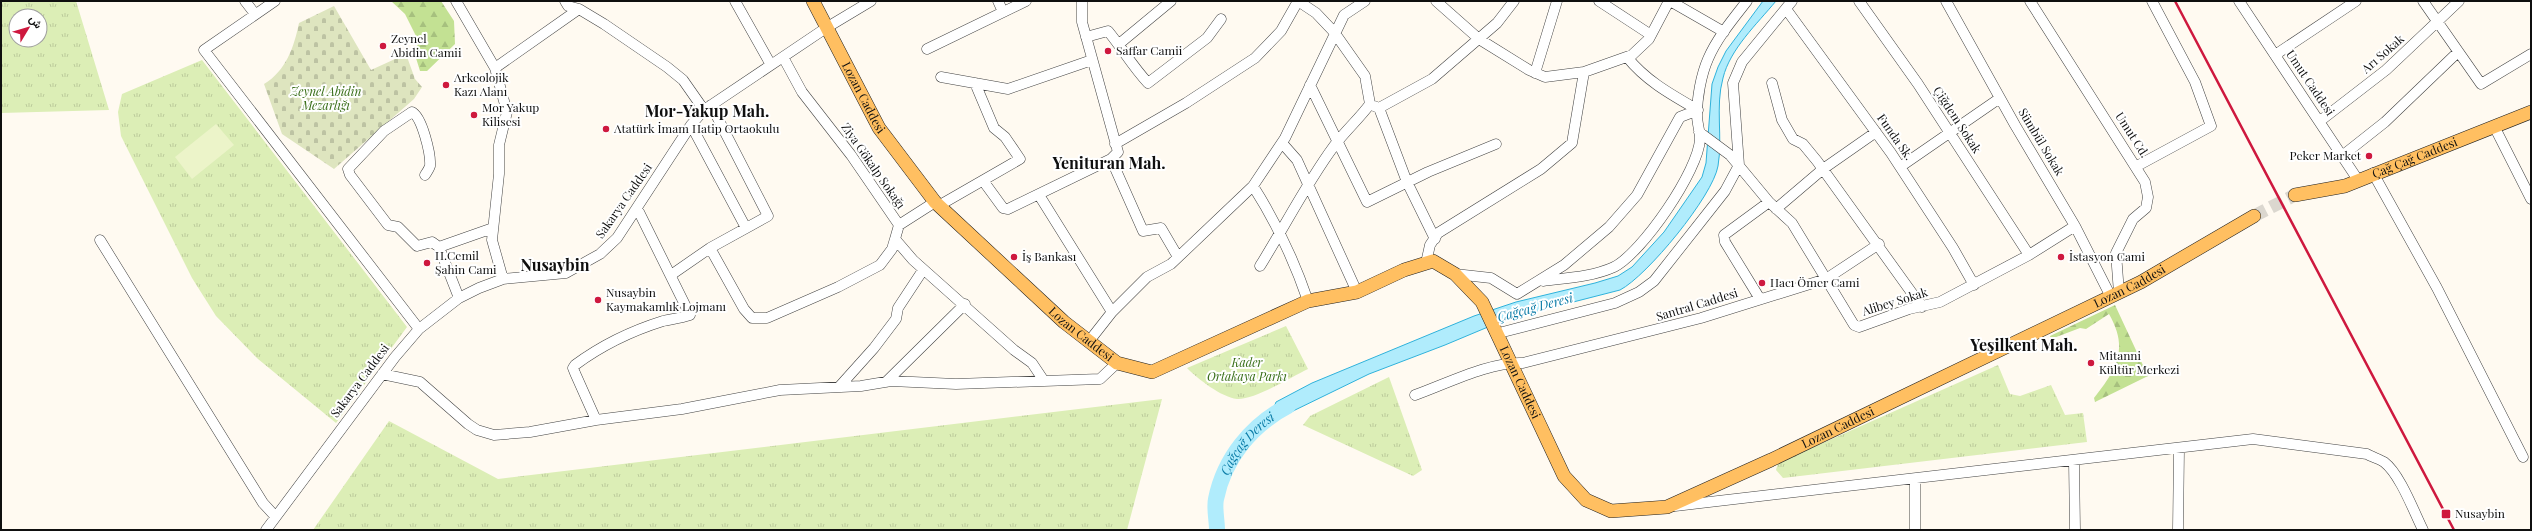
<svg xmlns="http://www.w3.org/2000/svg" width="2532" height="531" font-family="'Playfair Display',Vazirmatn,serif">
	<defs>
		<pattern id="grass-tufts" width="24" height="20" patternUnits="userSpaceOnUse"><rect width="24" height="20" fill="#dceeb6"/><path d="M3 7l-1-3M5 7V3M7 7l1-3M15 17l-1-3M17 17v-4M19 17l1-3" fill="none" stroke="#bccb9b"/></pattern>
		<pattern id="forest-firs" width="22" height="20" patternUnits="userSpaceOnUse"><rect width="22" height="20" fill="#c3e193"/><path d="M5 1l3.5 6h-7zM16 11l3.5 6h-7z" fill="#a6c07e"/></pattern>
		<pattern id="cemetery-stones" width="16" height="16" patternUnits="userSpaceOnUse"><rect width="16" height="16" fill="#dee5bf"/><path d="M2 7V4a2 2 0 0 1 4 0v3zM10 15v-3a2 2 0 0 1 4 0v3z" fill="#bdc3a3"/></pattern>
	</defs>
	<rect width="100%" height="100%" fill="#fffaf1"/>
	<path fill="url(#grass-tufts)" fill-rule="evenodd" d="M 1,1 L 76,1 L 109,110 L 1,113 ZM 16,16 L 40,16 L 40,40 L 16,40 Z
		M 202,60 L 407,327 L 336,423 L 258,359 L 216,316 L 192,278 L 121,136 L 118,112 L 122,94 Z
		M 1286,326 L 1308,369 C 1291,377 1255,400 1237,399 C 1221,397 1198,379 1187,368 Z
		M 1998,365 L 2010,394 L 2020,396 L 2051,385 L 2065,415 L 2083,413 L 2087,442 L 1783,478 L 1776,470 L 1778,463 Z
		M 1389,377 L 1422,470 L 1413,476 L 1303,425 L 1310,416 Z
		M 1162,399 L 1127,530 L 313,530 L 389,421 L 498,479 Z"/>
	<path fill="url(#forest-firs)" d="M 391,1 L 441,1 L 454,21 L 455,44 L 427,71 L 420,71 L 416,58 L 418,40 L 405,14 Z
		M 2115,305 L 2148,376 L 2095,402 L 2094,398 C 2117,369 2129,349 2109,314 L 2086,329 L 2080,328 L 2051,339 L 2050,336 Z"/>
	<path fill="url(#cemetery-stones)" d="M 334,6 L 371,70 L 406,54 L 415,79 L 422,87 L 414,99 L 334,169 L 282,134 L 264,84 C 286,71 294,47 299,23 Z"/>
	<path fill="#ecf4c9" d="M 216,124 L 234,145 L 192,179 L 175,157 Z"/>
	<path fill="#b0ecfc" stroke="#2fb2db" d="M 1763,1 L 1776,1 C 1757,24 1730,49 1723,78 C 1715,107 1723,137 1718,166 C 1713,196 1647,276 1620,290 L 1507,319 L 1445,345 L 1369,374 L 1291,412 L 1270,418 L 1276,402 L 1312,383 L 1474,316 L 1516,302 L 1595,283 L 1618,276 L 1632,267 L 1664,232 L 1702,177 L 1706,163 L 1712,84 L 1718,67 L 1726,51 Z"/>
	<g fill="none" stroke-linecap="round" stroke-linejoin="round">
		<path stroke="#b0ecfc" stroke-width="16" id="s1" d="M 1217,530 C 1217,520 1214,508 1216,499 C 1224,459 1251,425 1288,406"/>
		<path stroke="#dbd7cf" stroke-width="13" stroke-dasharray="13 6" stroke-linecap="butt" d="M 2254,216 L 2295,195"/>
		<defs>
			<path id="minor" d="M 245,1 L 255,14
				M 275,1 L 204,50 L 419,329
				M 456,1 L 495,68 L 507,112 L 499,145 L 499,174 L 492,240 L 503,279
				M 565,1 L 568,6 L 579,9 L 604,24 L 667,67 L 683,80 L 704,110
				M 735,1 L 771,65
				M 998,1 L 1003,12
				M 1082,1 L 1082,22 L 1118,152 L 1111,159 L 1143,231 L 1161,228 L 1178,257
				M 1436,1 L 1479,39 L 1529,70 L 1545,77 L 1584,72
				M 1599,1 L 1651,35
				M 1670,1 L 1724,32
				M 1859,1 L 1918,84 L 2029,255
				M 1946,1 L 2015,125 L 2075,226 L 2111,297
				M 2030,1 L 2145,182 L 2148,197 L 2146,208 L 2133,219 L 2116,253 L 2119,293
				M 2239,1 L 2358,180
				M 2423,1 L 2481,84 L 2531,54
				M 1786,9 L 1891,153 L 1953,248 L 1974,285
				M 1086,37 L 1108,31 C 1122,48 1133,67 1148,83 L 1207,38 L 1221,19
				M 1119,44 L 1171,1
				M 927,49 L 1026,1
				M 2275,55 L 2356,1
				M 783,57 L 802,92 L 851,155 L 899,225 L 895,239 L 913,260 L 1014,350 L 1032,363 L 1044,381
				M 495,68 L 579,9
				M 1535,73 L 1557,1
				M 941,77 L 1008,89 L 1092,60
				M 1772,83 L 1782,120 L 1793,139 L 1803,144 L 1817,161 L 1922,307
				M 1310,85 L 1367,202 L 1428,172 L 1496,144
				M 1374,106 L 1379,108 L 1407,182 L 1435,239
				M 1379,108 L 1432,79 L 1497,23 L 1514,1
				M 2320,121 L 2386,70 L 2459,1
				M 691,125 L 746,228
				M 2494,126 L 2531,199
				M 1699,132 L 1730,155 L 1769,202 L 1792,223 L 1854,325 L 1859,327 L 1909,309 L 1940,302 L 2029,255 L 2075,226
				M 1282,143 L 1297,160 L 1357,292
				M 1115,144 L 1186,103 L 1255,58 L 1281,31 L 1298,1
				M 2342,156 L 2385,122 L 2458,52
				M 2137,166 L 2211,126 L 2195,82 L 2152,1
				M 1900,167 L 2000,98
				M 2373,173 L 2437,288 L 2523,457
				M 425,175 C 427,172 429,169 430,166 C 431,154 422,117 412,112 L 384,131 L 348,169 L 350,175 L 388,225 L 398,227 L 417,246 L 432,242 L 439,247
				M 984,182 L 1003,208 L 1008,209 L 1111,159
				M 1253,186 C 1276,222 1294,260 1308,301
				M 1039,195 L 1112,312
				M 940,205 L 1020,159 L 1005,137 L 994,128 L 975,83
				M 1776,209 L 1823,169 L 1876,132
				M 899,225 L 935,202
				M 100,240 L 263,503 L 275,516
				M 710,248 L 744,309 L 752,318 L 767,318 L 838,287 L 880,265 L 892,249 L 895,239
				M 1426,263 L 1430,245 L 1438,233 L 1541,169 L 1572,143 L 1584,72 L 1632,55 L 1649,39 L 1669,1
				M 1260,266 C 1285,226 1306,184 1334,146 C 1345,131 1359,119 1370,104 L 1365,76 L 1334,32 L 1316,13 L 1298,1
				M 1455,274 L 1491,278 L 1517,294 L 1564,265 L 1609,227 L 1637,195 L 1680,117 L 1698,110 C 1672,95 1646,81 1627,57
				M 671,275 L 710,248 L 768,216 L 711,105
				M 1543,281 C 1566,278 1592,277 1614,267 C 1642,253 1699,170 1700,139 C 1700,131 1697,123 1697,115 C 1697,98 1701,75 1708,59 C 1717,38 1733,19 1747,1
				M 459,298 L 439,247 L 493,228
				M 1760,299 L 1725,242 L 1724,235 L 1769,202
				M 1499,333 L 1615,303 L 1639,292 L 1654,281 L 1725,191 L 1739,165 L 1733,83 L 1742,62 L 1792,1
				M 1090,340 L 1112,312 L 1147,277 L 1171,264 L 1253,186 L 1285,138 L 1344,15 L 1365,1
				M 382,374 L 420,382 L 468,424 L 477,430 L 494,435 L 530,432 L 596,420 L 682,409 L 780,390 L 861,386 L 891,381 L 956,384 L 1100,379 L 1117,363
				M 886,382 L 965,304
				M 839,387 L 874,348 L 896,319 L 898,308 L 923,270
				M 1415,395 C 1446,384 1491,361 1523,363 L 1701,318 L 1826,279 L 1879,244
				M 596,420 L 575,373 L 573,368 L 575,365 C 602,345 631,331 663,321 C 672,319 681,318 690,315 L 637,208
				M 2074,461 L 2075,530
				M 1675,506 L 2253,439 L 2367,454 C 2372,457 2379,459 2384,462 C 2400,474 2414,512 2423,530
				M 266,530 L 395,357 L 419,329 L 459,298 L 479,288 L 503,279 L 566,273 L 600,254 L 617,238 L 691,125 L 704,110 L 826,28 L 871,1
				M 1915,530 L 1915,479
				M 2178,530 L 2179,449"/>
			<g id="major">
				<path id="s2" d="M 813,1 L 879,128 L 935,202 L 1064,322 L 1117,363 L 1152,372 L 1308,301 L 1357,292 L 1404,270 L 1433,261 L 1455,274 L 1482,302 L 1564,476 L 1586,500 L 1611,511 L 1667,507 L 1771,460 L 2141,282 L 2254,216"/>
				<path id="s3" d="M 2295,195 L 2345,186 L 2531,112"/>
			</g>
		</defs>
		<use href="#minor" stroke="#424242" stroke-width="11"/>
		<use href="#major" stroke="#202020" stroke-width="14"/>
		<use href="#minor" stroke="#fff" stroke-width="10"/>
		<use href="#major" stroke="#ffbf61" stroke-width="13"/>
		<path stroke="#ce183e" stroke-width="2.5" d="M 2175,1 L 2454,530"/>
	</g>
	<g fill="#ce183e" stroke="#fff" stroke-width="1.5">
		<circle cx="383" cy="46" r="4"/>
		<circle cx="1108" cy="51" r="4"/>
		<circle cx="446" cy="85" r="4"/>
		<circle cx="474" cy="115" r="4"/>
		<circle cx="606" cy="129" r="4"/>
		<circle cx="2369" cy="156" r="4"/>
		<circle cx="1014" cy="257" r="4"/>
		<circle cx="2061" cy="257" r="4"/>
		<circle cx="427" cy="263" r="4"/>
		<circle cx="1762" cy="283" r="4"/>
		<circle cx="598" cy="300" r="4"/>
		<circle cx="2091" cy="363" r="4"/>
		<rect x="2441" y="509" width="10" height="10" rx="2"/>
	</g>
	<g text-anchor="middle" stroke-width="4" stroke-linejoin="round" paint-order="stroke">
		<g font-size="12" fill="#0f0f0f" stroke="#fff" text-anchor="start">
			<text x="391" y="43">Zeynel<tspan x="391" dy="14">Abidin Camii</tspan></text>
			<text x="1116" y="55">Saffar Camii</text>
			<text x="454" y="82">Arkeolojik<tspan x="454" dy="14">Kazı Alanı</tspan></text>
			<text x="482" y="112">Mor Yakup<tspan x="482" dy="14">Kilisesi</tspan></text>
			<text x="614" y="133">Atatürk İmam Hatip Ortaokulu</text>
			<text x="2361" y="160" text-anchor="end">Peker Market</text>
			<text x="435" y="260">H.Cemil<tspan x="435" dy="14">Şahin Cami</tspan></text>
			<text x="1022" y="261">İş Bankası</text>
			<text x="2069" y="261">İstasyon Cami</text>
			<text x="1770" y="287">Hacı Ömer Cami</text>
			<text x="606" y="297">Nusaybin<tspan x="606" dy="14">Kaymakamlık Lojmanı</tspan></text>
			<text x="2099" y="360">Mitanni<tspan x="2099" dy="14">Kültür Merkezi</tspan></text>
			<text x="2455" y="518">Nusaybin</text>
		</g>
		<g font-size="12" fill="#0f0f0f" stroke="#fff">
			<text transform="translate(2383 54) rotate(-41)" y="4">Arı Sokak</text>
			<text transform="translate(2310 83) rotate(56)" y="4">Umut Caddesi</text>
			<text dy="4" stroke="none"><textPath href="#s2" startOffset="109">Lozan Caddesi</textPath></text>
			<text transform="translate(1957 120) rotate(57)" y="4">Çiğdem Sokak</text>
			<text transform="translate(2132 135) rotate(57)" y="4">Umut Cd.</text>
			<text transform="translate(1895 137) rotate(55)" y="4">Funda Sk.</text>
			<text transform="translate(2041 142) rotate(59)" y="4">Sümbül Sokak</text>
			<text dy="4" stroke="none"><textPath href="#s3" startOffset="126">Çağ Çağ Caddesi</textPath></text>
			<text transform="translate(873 166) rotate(55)" y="4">Ziya Gökalp Sokağı</text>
			<text transform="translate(624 201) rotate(-55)" y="4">Sakarya Caddesi</text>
			<text dy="4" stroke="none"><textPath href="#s2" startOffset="1704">Lozan Caddesi</textPath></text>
			<text transform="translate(1895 302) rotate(-17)" y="4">Alibey Sokak</text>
			<text transform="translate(1697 305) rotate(-17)" y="4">Santral Caddesi</text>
			<text dy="4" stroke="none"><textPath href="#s2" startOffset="433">Lozan Caddesi</textPath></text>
			<text transform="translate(360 381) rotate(-53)" y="4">Sakarya Caddesi</text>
			<text dy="4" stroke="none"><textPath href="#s2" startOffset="972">Lozan Caddesi</textPath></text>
			<text dy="4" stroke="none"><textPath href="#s2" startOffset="1380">Lozan Caddesi</textPath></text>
		</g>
		<g font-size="12" font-style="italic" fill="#386e18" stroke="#fff">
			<text x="326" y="96">Zeynel Abidin<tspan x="326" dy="14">Mezarlığı</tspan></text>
			<text x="1247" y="367">Kader<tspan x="1247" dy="14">Ortakaya Parkı</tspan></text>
		</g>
		<g font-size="13" font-style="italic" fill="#0b7ca7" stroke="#fff">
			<text transform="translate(1535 307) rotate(-15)" y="5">Çağçağ Deresi</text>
			<text dy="5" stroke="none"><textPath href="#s1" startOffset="96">Çağçağ Deresi</textPath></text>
		</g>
		<g font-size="16" font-weight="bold" fill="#0f0f0f" stroke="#fff">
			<text x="707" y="117">Mor-Yakup Mah.</text>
			<text x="1109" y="169">Yenituran Mah.</text>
			<text x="555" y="271">Nusaybin</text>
			<text x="2024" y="351">Yeşilkent Mah.</text>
		</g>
	</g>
	<rect width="2532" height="531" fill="none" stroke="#0f0f0f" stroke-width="4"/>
	<g transform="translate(28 28) rotate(52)"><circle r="19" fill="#ffffff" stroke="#9f9f9f"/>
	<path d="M0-3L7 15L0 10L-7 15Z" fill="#ce183e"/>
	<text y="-6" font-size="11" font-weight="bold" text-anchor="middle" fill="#0f0f0f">ش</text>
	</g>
</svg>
